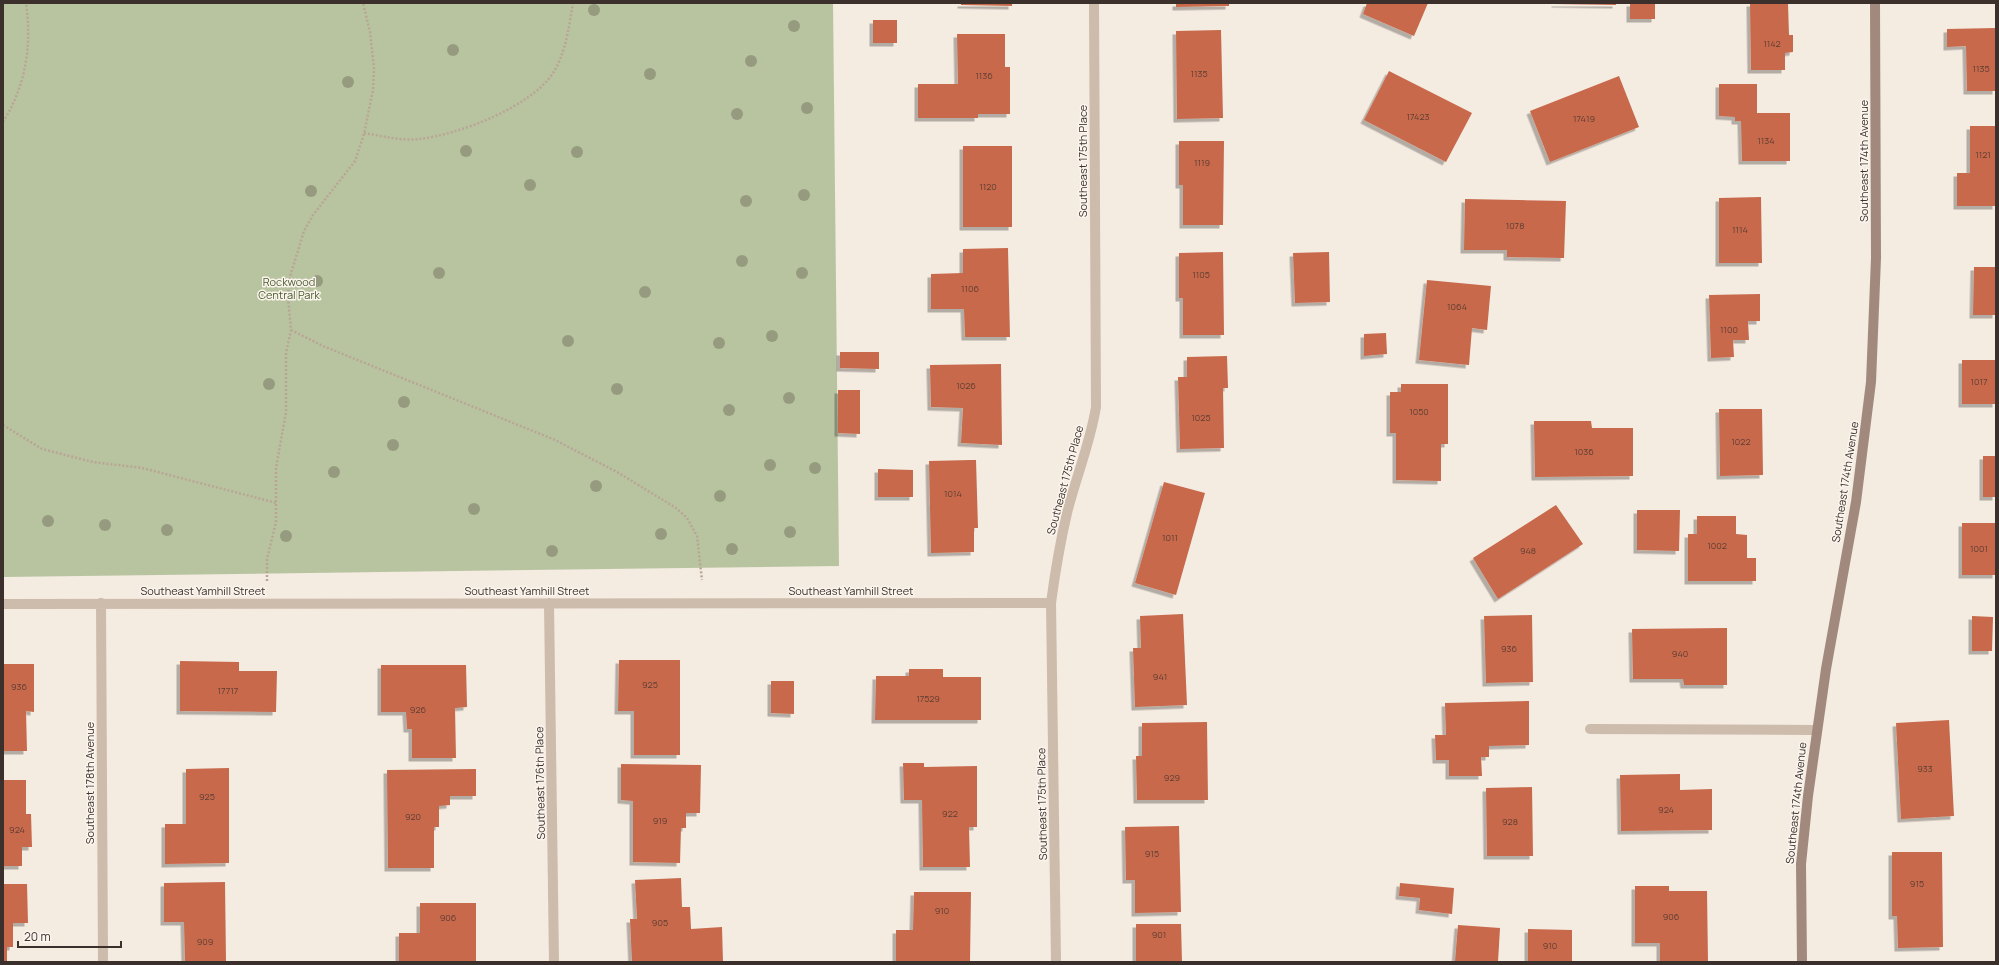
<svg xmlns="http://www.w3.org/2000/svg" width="1999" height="965" font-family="Manrope,sans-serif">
	<defs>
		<filter id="shadow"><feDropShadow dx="-3.5" dy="3.5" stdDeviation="0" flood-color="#0004"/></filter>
	</defs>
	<rect width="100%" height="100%" fill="#f4ebe1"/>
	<path fill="#b8c4a0" d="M 3,3 L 833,3 L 839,566 L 3,577 Z"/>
	<path fill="#c8694b" filter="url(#shadow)" d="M 961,3 L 1012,3 L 1012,6 L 961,5 Z
		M 1176,3 L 1229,3 L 1229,6 L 1176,7 Z
		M 1367,3 L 1428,3 L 1414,36 L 1363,14 Z
		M 1555,3 L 1616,3 L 1616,5 L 1555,4 Z
		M 1630,3 L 1655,3 L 1655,19 L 1630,19 Z
		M 1750,3 L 1788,3 L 1789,35 L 1793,35 L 1793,52 L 1785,53 L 1785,70 L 1751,70 Z
		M 873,20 L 897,20 L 897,43 L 873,43 Z
		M 1996,28 L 1996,91 L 1967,91 L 1966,46 L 1947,47 L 1947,29 Z
		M 1221,30 L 1223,118 L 1177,119 L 1176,31 Z
		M 957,34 L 1005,34 L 1005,67 L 1010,67 L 1010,114 L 978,114 L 978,118 L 918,118 L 918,84 L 958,84 Z
		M 1389,71 L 1472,113 L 1446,162 L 1364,120 Z
		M 1619,76 L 1639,127 L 1550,162 L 1530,111 Z
		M 1719,84 L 1757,84 L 1757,113 L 1790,113 L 1790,161 L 1742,161 L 1741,121 L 1735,121 L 1735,117 L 1719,116 Z
		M 1970,126 L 1996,126 L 1996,206 L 1957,206 L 1957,173 L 1970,173 Z
		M 1179,141 L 1224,141 L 1223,225 L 1183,225 L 1183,185 L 1179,185 Z
		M 963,146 L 1012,146 L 1012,227 L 963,227 Z
		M 1761,197 L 1762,263 L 1719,263 L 1719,198 Z
		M 1465,199 L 1566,201 L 1564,258 L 1507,257 L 1507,250 L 1464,250 Z
		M 1008,248 L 1010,337 L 965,337 L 964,309 L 931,309 L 931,274 L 963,273 L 963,249 Z
		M 1223,252 L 1224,335 L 1183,335 L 1183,298 L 1179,298 L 1179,253 Z
		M 1329,252 L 1330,302 L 1295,303 L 1293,253 Z
		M 1974,267 L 1996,267 L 1996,315 L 1973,315 Z
		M 1427,280 L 1491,286 L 1487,330 L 1472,328 L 1469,365 L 1419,360 Z
		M 1760,294 L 1760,321 L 1748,321 L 1749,340 L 1733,340 L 1734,357 L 1711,358 L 1709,295 Z
		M 1386,333 L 1387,354 L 1364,356 L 1364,334 Z
		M 840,352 L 879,352 L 879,369 L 840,368 Z
		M 1227,356 L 1228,388 L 1223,388 L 1224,448 L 1180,449 L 1178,377 L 1187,377 L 1187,357 Z
		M 1962,360 L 1996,360 L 1996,404 L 1962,404 Z
		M 1001,364 L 1002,445 L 961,443 L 963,408 L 931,407 L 930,365 Z
		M 1401,384 L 1448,384 L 1448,444 L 1441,444 L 1441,481 L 1396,480 L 1396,433 L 1390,433 L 1390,392 L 1401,392 Z
		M 838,390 L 860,390 L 860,434 L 838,433 Z
		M 1719,409 L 1762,409 L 1763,475 L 1720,476 Z
		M 1534,421 L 1591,421 L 1592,428 L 1633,428 L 1633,476 L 1535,477 Z
		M 1983,456 L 1996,456 L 1996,497 L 1983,497 Z
		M 971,460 L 976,460 L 978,528 L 974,528 L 974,552 L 931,553 L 929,461 Z
		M 878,469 L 913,470 L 913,497 L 878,497 Z
		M 1164,482 L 1205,493 L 1176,595 L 1135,583 Z
		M 1556,505 L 1583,544 L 1498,599 L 1473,558 Z
		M 1637,510 L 1680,510 L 1679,551 L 1637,550 Z
		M 1697,516 L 1736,516 L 1736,534 L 1747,535 L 1747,558 L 1756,558 L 1756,581 L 1688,581 L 1688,534 L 1697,534 Z
		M 1962,523 L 1996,523 L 1996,575 L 1962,575 Z
		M 1183,614 L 1187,705 L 1135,707 L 1133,648 L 1141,648 L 1140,616 Z
		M 1532,615 L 1533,682 L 1486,683 L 1484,616 Z
		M 1972,616 L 1993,617 L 1992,651 L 1972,651 Z
		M 1727,628 L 1727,685 L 1684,685 L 1683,679 L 1633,679 L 1632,629 Z
		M 619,660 L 680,660 L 680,755 L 634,755 L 634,711 L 618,711 Z
		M 180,661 L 239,662 L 239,671 L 277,671 L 276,712 L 180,711 Z
		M 3,664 L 34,664 L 34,712 L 26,711 L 27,751 L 3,751 Z
		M 381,665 L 466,665 L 467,707 L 455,708 L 456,758 L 412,758 L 412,729 L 407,729 L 406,712 L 381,712 Z
		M 909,669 L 943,669 L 943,677 L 981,677 L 981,720 L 875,720 L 876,676 L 909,676 Z
		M 771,681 L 794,681 L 794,714 L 771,713 Z
		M 1529,701 L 1529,745 L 1489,746 L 1489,757 L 1481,757 L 1482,776 L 1449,776 L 1449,760 L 1436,760 L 1435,735 L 1446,735 L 1445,703 Z
		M 1949,720 L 1954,816 L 1901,819 L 1896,723 Z
		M 1207,722 L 1208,800 L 1137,800 L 1136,756 L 1142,756 L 1142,723 Z
		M 903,763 L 924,763 L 924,767 L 977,766 L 977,827 L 969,827 L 970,867 L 923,867 L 922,800 L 904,800 Z
		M 621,764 L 701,765 L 700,813 L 686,813 L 686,828 L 681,828 L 680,863 L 633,862 L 633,801 L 621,800 Z
		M 229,768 L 229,863 L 165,864 L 165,824 L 186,824 L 186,769 Z
		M 476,769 L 476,796 L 450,796 L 450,805 L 439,806 L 439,827 L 434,827 L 434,868 L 388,868 L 387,770 Z
		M 1680,774 L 1680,790 L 1712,789 L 1712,830 L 1621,831 L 1620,775 Z
		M 3,780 L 26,780 L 26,814 L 31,814 L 32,847 L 22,847 L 22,866 L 3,866 Z
		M 1532,787 L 1533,856 L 1487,856 L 1486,788 Z
		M 1179,826 L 1181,912 L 1135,913 L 1135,880 L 1126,880 L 1125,827 Z
		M 1892,852 L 1942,852 L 1943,947 L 1898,948 L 1897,916 L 1892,916 Z
		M 681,878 L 682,907 L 690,907 L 691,929 L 722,927 L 723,962 L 632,962 L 630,919 L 637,919 L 635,880 Z
		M 225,882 L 226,962 L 185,962 L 184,922 L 164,922 L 164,883 Z
		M 1400,883 L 1454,888 L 1452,914 L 1419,910 L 1420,898 L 1399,896 Z
		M 3,884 L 27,884 L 28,923 L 13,923 L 13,947 L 7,947 L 7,962 L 3,962 Z
		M 1635,886 L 1669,886 L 1669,891 L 1707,891 L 1708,962 L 1660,962 L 1660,943 L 1635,943 Z
		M 914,892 L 971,892 L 970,962 L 896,962 L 896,930 L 913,930 Z
		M 420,903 L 476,903 L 476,962 L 399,962 L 399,933 L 420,933 Z
		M 1136,924 L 1181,924 L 1182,962 L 1136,962 Z
		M 1458,925 L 1500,928 L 1498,962 L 1455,962 Z
		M 1528,929 L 1572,930 L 1572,962 L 1528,962 Z"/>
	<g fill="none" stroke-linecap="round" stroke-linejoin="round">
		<path stroke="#b9a596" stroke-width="2.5" stroke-dasharray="2 2" stroke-linecap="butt" d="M 3,122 C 26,85 32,46 26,3
			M 364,133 C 382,136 401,141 419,139 C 458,135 531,107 553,73 C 566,53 569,26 573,3
			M 291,330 L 323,346 L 555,440 L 617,472 L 676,508 L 687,518 L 697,536 L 702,580
			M 3,425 L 42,449 L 93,462 L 142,468 L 277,503
			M 267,581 L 267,559 L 276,522 L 276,468 L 286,412 L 286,353 L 291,330 L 288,297 L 289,280 L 304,231 L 313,215 L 355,161 L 364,134 L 373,90 L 374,68 L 370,32 L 363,3"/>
		<path stroke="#cdbbac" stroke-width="10" d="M 1590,729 L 1816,730"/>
		<path stroke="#cdbbac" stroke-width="10" d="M 101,603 L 103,962
			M 549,603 L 554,962
			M 3,604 L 1051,603
			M 1056,962 L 1051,603 C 1055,573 1060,543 1067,513 C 1076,477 1090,444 1096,407 L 1094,3"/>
		<path stroke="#a18a7d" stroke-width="10" d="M 1802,962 L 1801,864 L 1808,796 L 1826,669 L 1856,502 L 1871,382 L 1876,258 L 1875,3"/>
	</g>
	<g fill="#969b7f">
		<circle cx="594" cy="10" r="6"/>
		<circle cx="794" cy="26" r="6"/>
		<circle cx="453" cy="50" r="6"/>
		<circle cx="751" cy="61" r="6"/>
		<circle cx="650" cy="74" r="6"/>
		<circle cx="348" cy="82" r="6"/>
		<circle cx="807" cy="108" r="6"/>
		<circle cx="737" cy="114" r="6"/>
		<circle cx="466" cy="151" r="6"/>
		<circle cx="577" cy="152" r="6"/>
		<circle cx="530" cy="185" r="6"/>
		<circle cx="311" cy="191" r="6"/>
		<circle cx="804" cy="195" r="6"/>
		<circle cx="746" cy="201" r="6"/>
		<circle cx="742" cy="261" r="6"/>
		<circle cx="439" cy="273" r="6"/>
		<circle cx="802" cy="273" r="6"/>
		<circle cx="317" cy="281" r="6"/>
		<circle cx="645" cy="292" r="6"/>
		<circle cx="772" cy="336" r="6"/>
		<circle cx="568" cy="341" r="6"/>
		<circle cx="719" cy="343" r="6"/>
		<circle cx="269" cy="384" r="6"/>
		<circle cx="617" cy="389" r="6"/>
		<circle cx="789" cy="398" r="6"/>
		<circle cx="404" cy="402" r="6"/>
		<circle cx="729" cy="410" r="6"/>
		<circle cx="393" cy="445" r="6"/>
		<circle cx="770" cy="465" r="6"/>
		<circle cx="815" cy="468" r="6"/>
		<circle cx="334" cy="472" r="6"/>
		<circle cx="596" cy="486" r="6"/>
		<circle cx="720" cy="496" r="6"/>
		<circle cx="474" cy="509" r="6"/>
		<circle cx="48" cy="521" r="6"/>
		<circle cx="105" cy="525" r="6"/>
		<circle cx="167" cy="530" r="6"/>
		<circle cx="790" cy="532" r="6"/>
		<circle cx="661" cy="534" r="6"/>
		<circle cx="286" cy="536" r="6"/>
		<circle cx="732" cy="549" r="6"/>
		<circle cx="552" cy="551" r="6"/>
	</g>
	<g text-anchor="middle" stroke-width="3" stroke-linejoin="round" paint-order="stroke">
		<g font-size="9" fill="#5e3e33">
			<text x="1772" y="47">1142</text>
			<text x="1981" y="72">1135</text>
			<text x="1199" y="77">1135</text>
			<text x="984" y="79">1136</text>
			<text x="1418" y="120">17423</text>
			<text x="1584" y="122">17419</text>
			<text x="1766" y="144">1134</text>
			<text x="1983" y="158">1121</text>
			<text x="1202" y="166">1119</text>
			<text x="988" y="190">1120</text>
			<text x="1515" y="229">1078</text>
			<text x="1740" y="233">1114</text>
			<text x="1201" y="278">1105</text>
			<text x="970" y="292">1106</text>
			<text x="1457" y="310">1064</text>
			<text x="1729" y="333">1100</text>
			<text x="1979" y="385">1017</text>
			<text x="966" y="389">1026</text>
			<text x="1419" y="415">1050</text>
			<text x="1201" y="421">1025</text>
			<text x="1741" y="445">1022</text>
			<text x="1584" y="455">1036</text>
			<text x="953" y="497">1014</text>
			<text x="1170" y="541">1011</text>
			<text x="1717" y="549">1002</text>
			<text x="1979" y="552">1001</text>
			<text x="1528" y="554">948</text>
			<text x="1509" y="652">936</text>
			<text x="1680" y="657">940</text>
			<text x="1160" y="680">941</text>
			<text x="650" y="688">925</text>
			<text x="19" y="690">936</text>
			<text x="228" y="694">17717</text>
			<text x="928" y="702">17529</text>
			<text x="418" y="713">926</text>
			<text x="1925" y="772">933</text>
			<text x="1172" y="781">929</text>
			<text x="207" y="800">925</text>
			<text x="1666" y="813">924</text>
			<text x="950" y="817">922</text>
			<text x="413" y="820">920</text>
			<text x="660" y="824">919</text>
			<text x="1510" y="825">928</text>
			<text x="17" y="833">924</text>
			<text x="1152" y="857">915</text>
			<text x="1917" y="887">915</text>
			<text x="942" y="914">910</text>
			<text x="1671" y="920">906</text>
			<text x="448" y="921">906</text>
			<text x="660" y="926">905</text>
			<text x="1159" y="938">901</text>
			<text x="205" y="945">909</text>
			<text x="1550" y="949">910</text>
		</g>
		<g font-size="11" fill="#3b302b" stroke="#fbf5ee">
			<text transform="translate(1083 161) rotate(-90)" y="4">Southeast 175th Place</text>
			<text transform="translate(1864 161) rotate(-90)" y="4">Southeast 174th Avenue</text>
			<text transform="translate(1065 480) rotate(-75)" y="4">Southeast 175th Place</text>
			<text transform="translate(1845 482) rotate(-81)" y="4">Southeast 174th Avenue</text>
			<text x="203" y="595">Southeast Yamhill Street</text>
			<text x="527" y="595">Southeast Yamhill Street</text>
			<text x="851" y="595">Southeast Yamhill Street</text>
			<text transform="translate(90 783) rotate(-90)" y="4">Southeast 178th Avenue</text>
			<text transform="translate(540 783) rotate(-91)" y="4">Southeast 176th Place</text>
			<text transform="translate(1796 803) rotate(-84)" y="4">Southeast 174th Avenue</text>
			<text transform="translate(1042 804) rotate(-91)" y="4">Southeast 175th Place</text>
		</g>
		<g font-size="11" fill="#4a5a2e" stroke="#fbf5ee">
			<text x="289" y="286">Rockwood<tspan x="289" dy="13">Central Park</tspan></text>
		</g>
	</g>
	<rect width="1999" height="965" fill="none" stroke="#3b302b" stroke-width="8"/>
	<path d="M18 941v6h103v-6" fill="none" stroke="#3b302b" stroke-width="2"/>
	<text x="24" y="941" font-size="12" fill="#3b302b" stroke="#fbf5ee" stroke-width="3" paint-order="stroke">20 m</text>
</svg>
